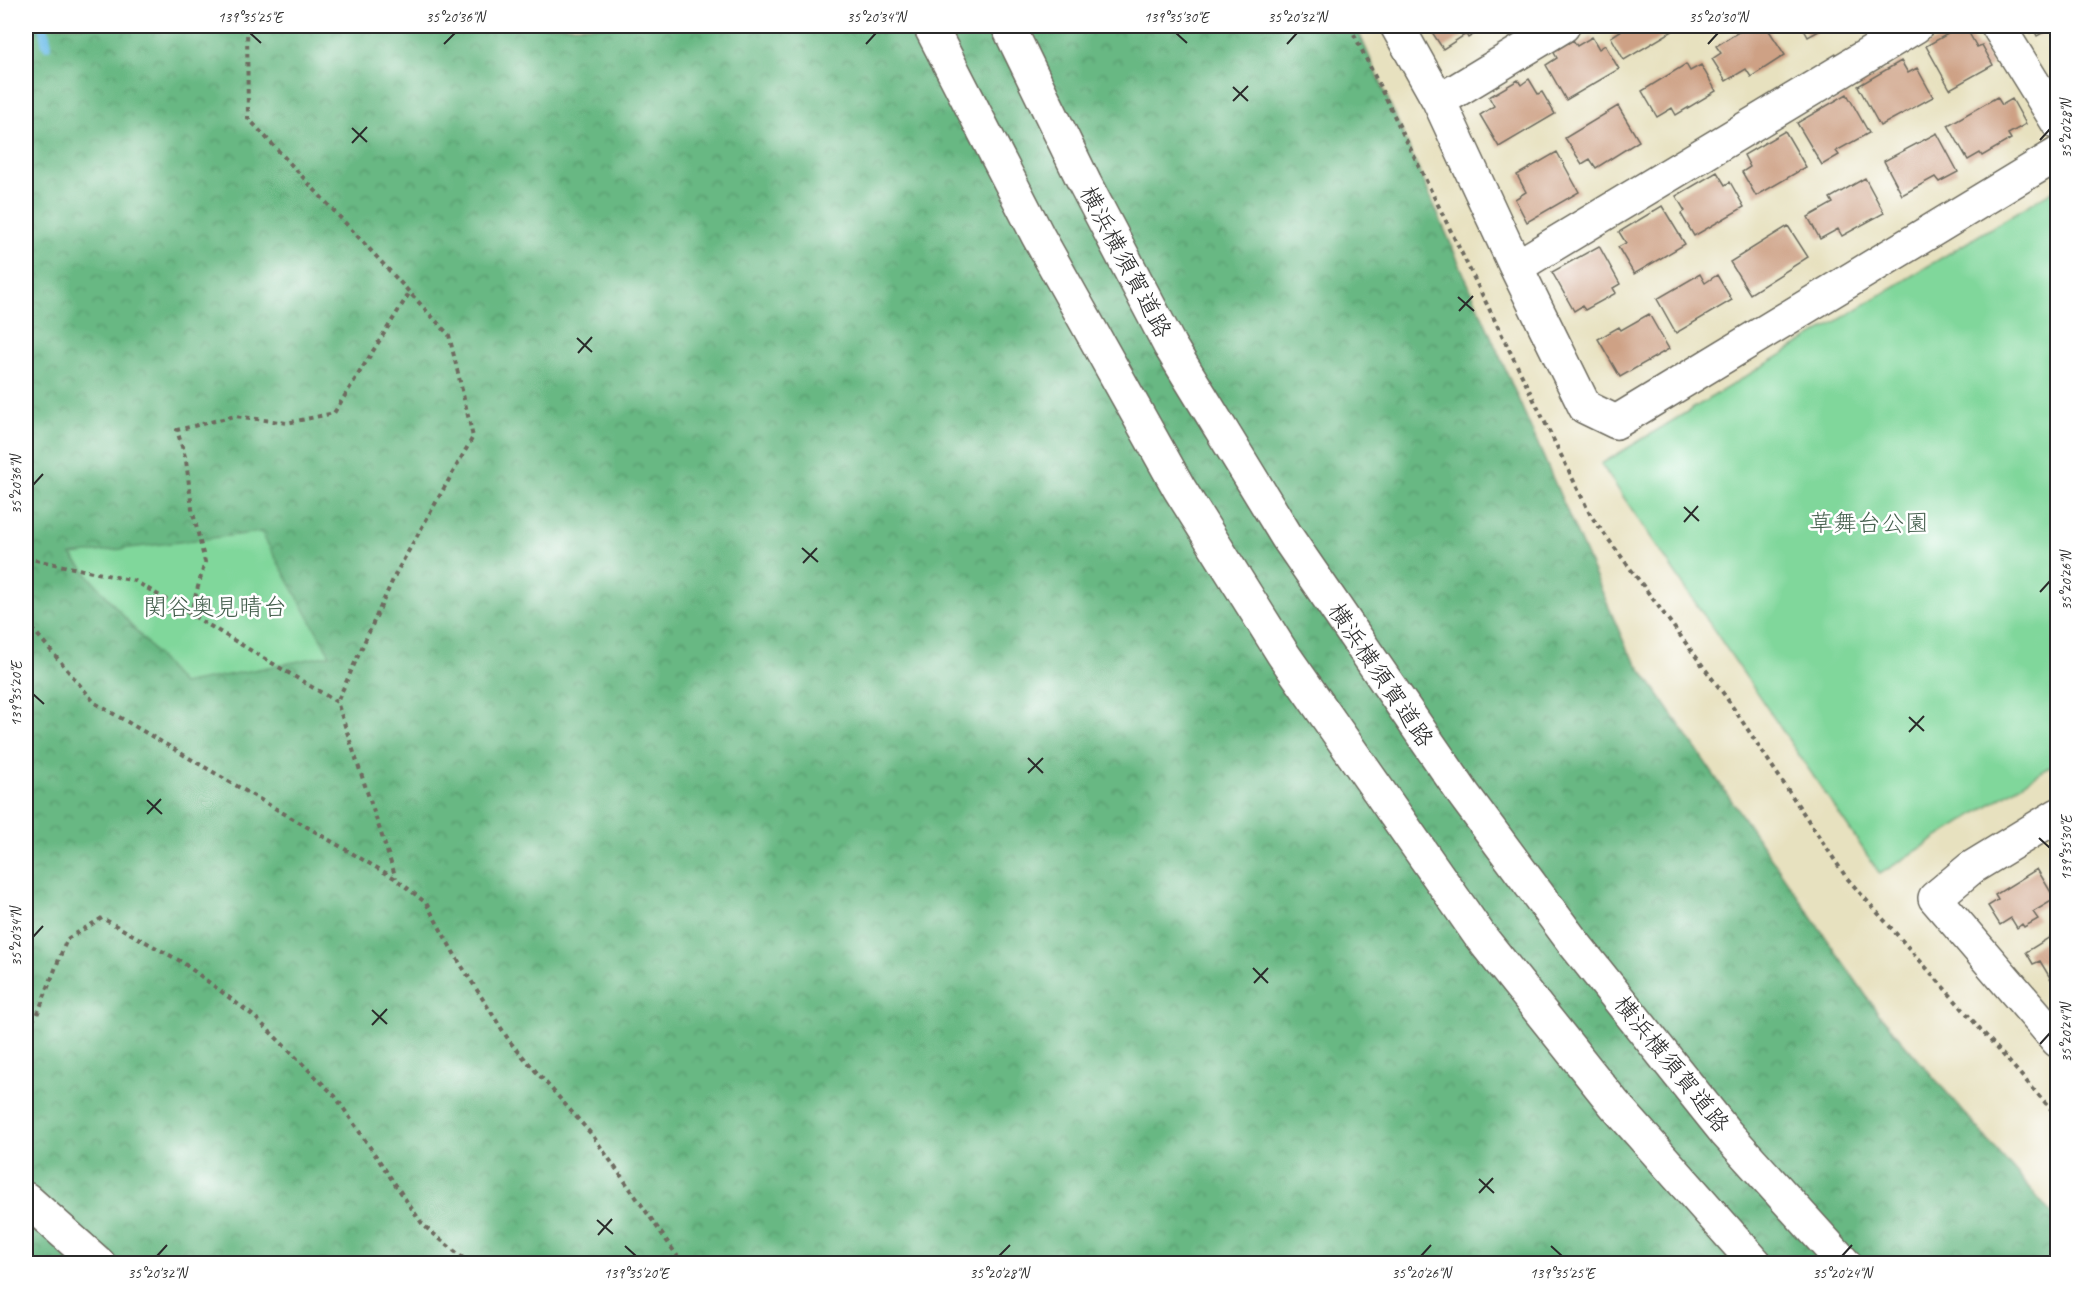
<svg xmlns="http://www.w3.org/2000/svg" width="2083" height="1289" font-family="Caveat,'Klee One',sans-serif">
	<defs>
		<pattern id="forest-crowns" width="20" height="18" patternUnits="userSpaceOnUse" patternTransform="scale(1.5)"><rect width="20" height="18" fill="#68b883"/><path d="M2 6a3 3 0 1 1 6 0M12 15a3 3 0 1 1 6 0" fill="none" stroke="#56966b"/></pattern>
	</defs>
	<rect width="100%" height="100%" fill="#fff"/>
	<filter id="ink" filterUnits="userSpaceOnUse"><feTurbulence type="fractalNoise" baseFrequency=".0167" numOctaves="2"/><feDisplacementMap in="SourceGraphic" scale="12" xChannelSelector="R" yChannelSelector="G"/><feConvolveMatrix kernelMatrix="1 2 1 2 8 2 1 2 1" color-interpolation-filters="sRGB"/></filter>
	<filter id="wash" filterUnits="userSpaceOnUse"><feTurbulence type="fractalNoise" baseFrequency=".008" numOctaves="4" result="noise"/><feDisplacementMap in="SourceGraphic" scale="24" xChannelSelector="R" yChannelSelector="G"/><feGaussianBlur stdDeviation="1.35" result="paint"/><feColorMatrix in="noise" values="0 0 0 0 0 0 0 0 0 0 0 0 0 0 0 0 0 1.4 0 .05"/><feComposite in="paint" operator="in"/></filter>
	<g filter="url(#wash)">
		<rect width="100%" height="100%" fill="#e7e1bf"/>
		<path fill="url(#forest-crowns)" stroke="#4a7257" stroke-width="1.5" d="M 26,26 L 1356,26 L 1627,649 L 1878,1013 L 2057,1220 L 2057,1263 L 26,1263 Z"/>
		<path fill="#80d79b" stroke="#568163" stroke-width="1.5" d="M 2057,188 L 2057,762 L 1880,874 L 1601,464 Z
			M 261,532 L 330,655 L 182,684 L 71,555 Z"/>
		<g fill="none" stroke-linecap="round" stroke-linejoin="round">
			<path stroke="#6ebee9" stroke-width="10" d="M 43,26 L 47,45"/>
		</g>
		<g id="blocks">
			<path fill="#cea185" d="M 1428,26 L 1488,26 L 1468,38 L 1466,34 L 1443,49 Z
				M 1620,26 L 1681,26 L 1624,60 L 1611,37 L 1622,30 Z
				M 1748,26 L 1766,26 L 1785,55 L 1751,77 L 1746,69 L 1726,81 L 1712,59 L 1721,53 L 1716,46 Z
				M 1802,26 L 1828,26 L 1808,37 Z
				M 1962,26 L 1965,26 L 1977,47 L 1982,45 L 1993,65 L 1950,89 L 1926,46 Z
				M 2026,26 L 2055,26 L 2037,36 L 2034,30 L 2030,33 Z
				M 1592,37 L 1599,49 L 1605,45 L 1619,69 L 1566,100 L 1546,65 L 1557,58 L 1553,51 L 1573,40 L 1577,46 Z
				M 1901,61 L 1908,73 L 1917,68 L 1933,97 L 1880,126 L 1858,86 Z
				M 1686,64 L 1690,71 L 1701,65 L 1716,91 L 1676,115 L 1672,108 L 1657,117 L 1642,91 Z
				M 1529,79 L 1538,94 L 1542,92 L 1555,114 L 1499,147 L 1480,115 L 1494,106 L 1489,97 L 1518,80 L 1521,85 Z
				M 1847,94 L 1869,133 L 1836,151 L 1839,155 L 1822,165 L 1797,123 Z
				M 1997,97 L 2002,105 L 2012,99 L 2026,124 L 2008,134 L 2011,139 L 1982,156 L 1980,153 L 1968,160 L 1948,125 Z
				M 1618,106 L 1639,141 L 1596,168 L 1590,159 L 1582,164 L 1565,138 Z
				M 1785,131 L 1806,167 L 1756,196 L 1742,172 L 1750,167 L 1744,155 Z
				M 1937,133 L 1958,172 L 1939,182 L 1935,177 L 1902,195 L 1884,161 Z
				M 1557,152 L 1579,192 L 1527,222 L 1515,199 L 1526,192 L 1517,175 Z
				M 1717,172 L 1725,185 L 1730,182 L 1744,207 L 1694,236 L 1681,214 L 1685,211 L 1676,196 Z
				M 1865,178 L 1884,213 L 1842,236 L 1838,229 L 1820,239 L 1808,217 L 1833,203 L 1830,198 Z
				M 1662,206 L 1685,244 L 1634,274 L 1618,247 L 1626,243 L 1619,232 Z
				M 1788,226 L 1808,257 L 1750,294 L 1730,262 Z
				M 1599,246 L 1620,284 L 1613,288 L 1616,293 L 1585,310 L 1582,306 L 1574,311 L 1552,272 Z
				M 1700,274 L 1705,283 L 1717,275 L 1732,300 L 1676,333 L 1657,299 Z
				M 1649,314 L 1669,349 L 1620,377 L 1598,339 L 1619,327 L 1621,330 Z
				M 2037,869 L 2055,899 L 2033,912 L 2038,919 L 2024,927 L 2022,924 L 2017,928 L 2011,918 L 2000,925 L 1988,906 L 1998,900 L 1995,895 Z
				M 2058,932 L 2058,985 L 2055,986 L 2040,961 L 2033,964 L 2026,952 Z"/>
		</g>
	</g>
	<g filter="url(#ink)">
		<use href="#blocks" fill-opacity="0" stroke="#6d6b5f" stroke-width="1.5"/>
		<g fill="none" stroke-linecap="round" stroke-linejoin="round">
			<defs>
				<path id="minor" d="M 1397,26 L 1439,101 L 1516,267 L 1585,407 L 1616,422 L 2058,154
					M 1998,26 L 2058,123
					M 1439,101 L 1563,26
					M 1516,267 L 1916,26
					M 2058,815 L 1971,868 L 1935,898 L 2058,1041
					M 26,1199 L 99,1264"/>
				<path id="highway" d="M 930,26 L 1038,236 L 1179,488 L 1283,654 L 1480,936 L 1615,1105 L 1756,1264
					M 1008,26 L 1085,184 L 1170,346 L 1287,537 L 1464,795 L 1573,942 L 1726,1133 L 1845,1264"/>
			</defs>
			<use href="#minor" stroke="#6d6b5f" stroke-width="36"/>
			<use href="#highway" stroke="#6d6b5f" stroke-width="36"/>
			<path stroke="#6d6b5f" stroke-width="4" stroke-dasharray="4.5 4.5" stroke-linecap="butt" d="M 247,26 L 248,118 L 449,335 L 473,437 L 396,573 L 337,702
				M 1350,26 L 1591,516 L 1726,697 L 1846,877 L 2058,1117
				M 26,558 L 135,581 L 337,702 L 396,878
				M 190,615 L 205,562 L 192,509 L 186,460 L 177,430 L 235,416 L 287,423 L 334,413 L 410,292
				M 26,621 L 95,703 L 396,879 L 426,903 L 456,957 L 510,1042 L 593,1136 L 683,1264
				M 26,1028 L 37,1015 L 67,939 L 102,918 L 182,962 L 255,1017 L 335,1096 L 423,1225 L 470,1264"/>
			<use href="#minor" stroke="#fff" stroke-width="33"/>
			<use href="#highway" stroke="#fff" stroke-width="33"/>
		</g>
	</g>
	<path fill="none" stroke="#2b2b2b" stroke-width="2" d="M 250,33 L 261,43M 1176,33 L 1187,43M 444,44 L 455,33M 866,44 L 876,33M 1287,44 L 1297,33M 1708,44 L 1718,33M 1233,87 L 1248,101M 1233,101 L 1248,86M 352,128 L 367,142M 2040,140 L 2050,129M 352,143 L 367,127M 1458,297 L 1474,311M 1459,311 L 1473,296M 577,338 L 592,352M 578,353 L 592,337M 33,485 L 43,474M 1684,507 L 1699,521M 1684,522 L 1698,506M 802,548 L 818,562M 803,563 L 817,548M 2040,592 L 2050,581M 33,694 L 44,704M 1909,717 L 1924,731M 1909,732 L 1924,716M 1028,758 L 1043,773M 1028,773 L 1043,758M 147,800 L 162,814M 147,814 L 161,799M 2039,838 L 2050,848M 33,937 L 43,926M 1253,968 L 1268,983M 1254,983 L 1268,968M 372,1010 L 387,1024M 372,1025 L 387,1009M 2040,1044 L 2050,1033M 1479,1179 L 1494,1193M 1479,1193 L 1493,1178M 597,1220 L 613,1234M 598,1235 L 612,1219M 625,1246 L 636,1256M 1551,1246 L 1562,1256M 157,1256 L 167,1245M 999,1256 L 1010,1245M 1421,1256 L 1431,1245M 1842,1256 L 1852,1245"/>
	<g text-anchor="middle" stroke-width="5" stroke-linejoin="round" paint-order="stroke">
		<g font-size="24" fill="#2b2b2b" stroke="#fff">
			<text transform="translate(1126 262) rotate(62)" y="8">横浜横須賀道路</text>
			<text transform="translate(1381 675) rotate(56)" y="8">横浜横須賀道路</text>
			<text transform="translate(1672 1064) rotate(51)" y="8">横浜横須賀道路</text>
		</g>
		<g font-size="24" fill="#445f4d" stroke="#fff">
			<text x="1869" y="531">草舞台公園</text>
			<text x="215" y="615">関谷奥見晴台</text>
		</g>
	</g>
	<rect width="2083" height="1289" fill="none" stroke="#fff" stroke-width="66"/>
	<rect x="33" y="33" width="2017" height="1223" fill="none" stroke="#2b2b2b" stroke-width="2"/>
	<g font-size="15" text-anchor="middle" fill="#2b2b2b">
		<text x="250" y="22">139°35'25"E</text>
		<text x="455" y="22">35°20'36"N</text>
		<text x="876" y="22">35°20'34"N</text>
		<text x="1176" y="22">139°35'30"E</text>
		<text x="1297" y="22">35°20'32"N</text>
		<text x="1718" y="22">35°20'30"N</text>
		<text transform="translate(2066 129) rotate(-90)" y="5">35°20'28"N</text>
		<text transform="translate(16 485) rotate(-90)" y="5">35°20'36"N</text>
		<text transform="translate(2066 581) rotate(-90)" y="5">35°20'26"N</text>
		<text transform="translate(16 694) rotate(-90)" y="5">139°35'20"E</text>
		<text transform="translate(2066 848) rotate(-90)" y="5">139°35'30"E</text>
		<text transform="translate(16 937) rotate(-90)" y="5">35°20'34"N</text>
		<text transform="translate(2066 1033) rotate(-90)" y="5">35°20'24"N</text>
		<text x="157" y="1278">35°20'32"N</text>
		<text x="636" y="1278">139°35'20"E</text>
		<text x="999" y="1278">35°20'28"N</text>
		<text x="1421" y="1278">35°20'26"N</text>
		<text x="1562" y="1278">139°35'25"E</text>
		<text x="1842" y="1278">35°20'24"N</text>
	</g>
</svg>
